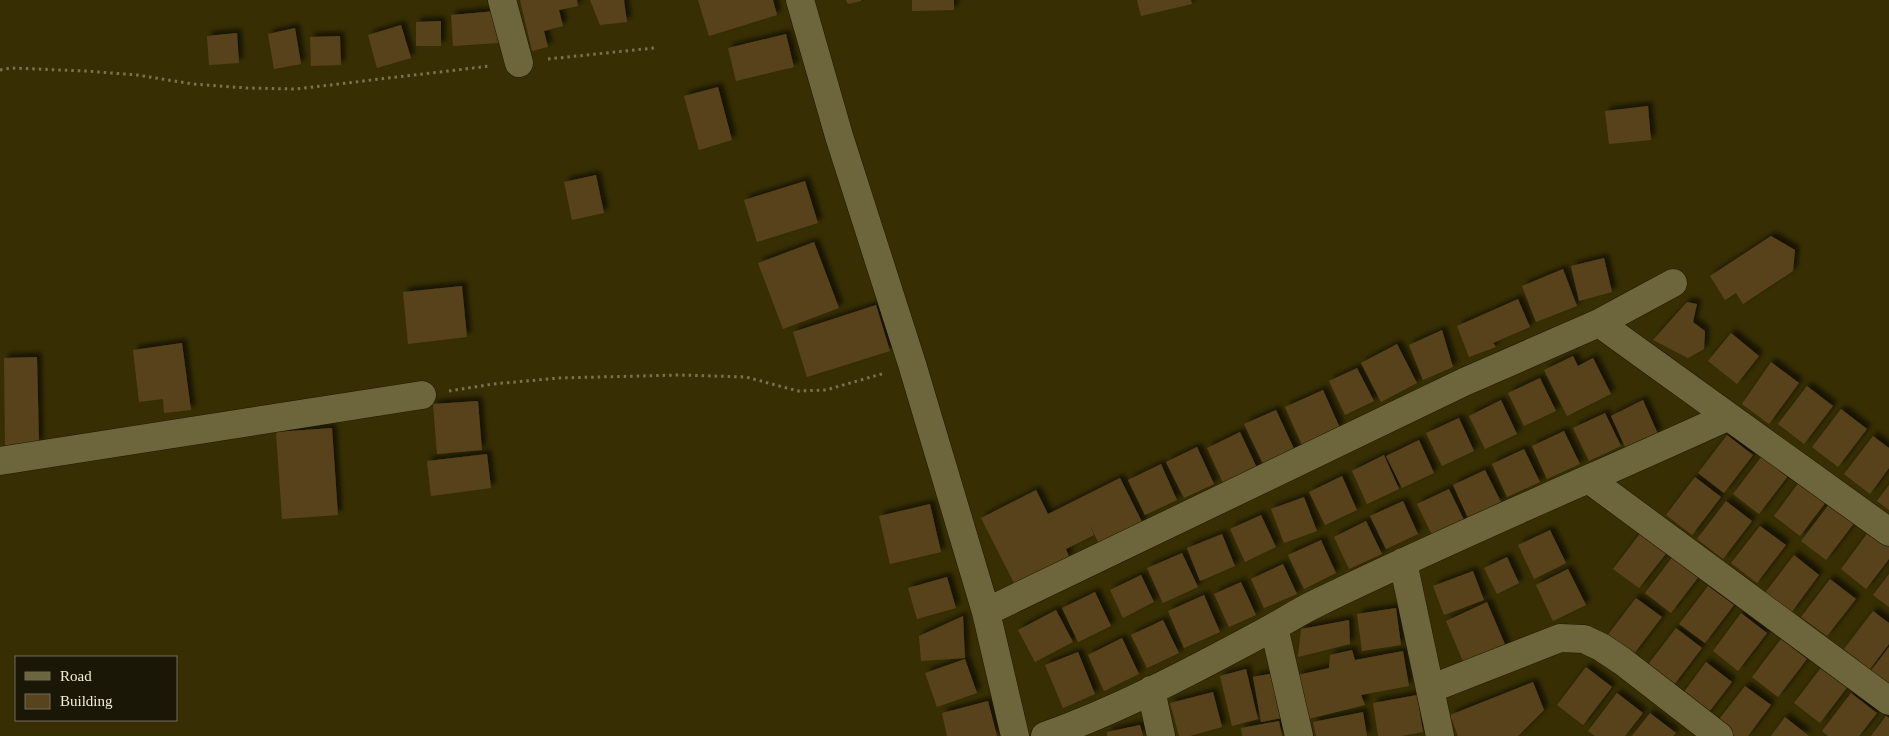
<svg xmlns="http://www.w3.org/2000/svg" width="1889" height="736" font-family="'Times New Roman',serif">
	<defs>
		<filter id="shadow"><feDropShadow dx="4.5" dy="-4.5" stdDeviation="2.5" flood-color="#0009"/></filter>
	</defs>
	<rect width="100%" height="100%" fill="#372f03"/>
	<path fill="#59431f" filter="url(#shadow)" d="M 520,0 L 577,0 L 578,6 L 559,10 L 563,26 L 544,31 L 548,47 L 532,51 Z
		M 590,0 L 624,0 L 627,22 L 600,25 Z
		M 698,0 L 773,0 L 777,15 L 709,36 Z
		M 846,0 L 861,0 L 861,1 L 848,4 Z
		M 912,0 L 954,0 L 954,10 L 912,11 Z
		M 1137,0 L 1191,0 L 1192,4 L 1141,16 Z
		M 496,11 L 498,43 L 453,46 L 451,15 Z
		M 441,21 L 441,46 L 416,46 L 416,22 Z
		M 401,25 L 411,58 L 377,68 L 368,35 Z
		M 295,28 L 301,64 L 274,69 L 268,34 Z
		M 237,33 L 239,63 L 209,65 L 207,36 Z
		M 786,34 L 794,67 L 736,81 L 728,48 Z
		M 340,36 L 341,65 L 311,66 L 310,37 Z
		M 718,87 L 732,140 L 699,150 L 684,96 Z
		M 1648,106 L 1651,140 L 1609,144 L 1605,111 Z
		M 596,175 L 604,213 L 572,220 L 564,182 Z
		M 805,181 L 818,223 L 757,242 L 744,200 Z
		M 1771,236 L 1795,250 L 1793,271 L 1743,304 L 1736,293 L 1725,300 L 1710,276 Z
		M 814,242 L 839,308 L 783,329 L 758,263 Z
		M 1604,258 L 1612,292 L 1579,301 L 1571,266 Z
		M 1563,269 L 1577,306 L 1536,322 L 1522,286 Z
		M 462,286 L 467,337 L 408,344 L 403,292 Z
		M 1518,299 L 1530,327 L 1493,343 L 1496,347 L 1469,357 L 1457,326 Z
		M 1687,302 L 1697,304 L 1693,322 L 1705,331 L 1704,349 L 1688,358 L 1653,340 Z
		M 876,305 L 890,351 L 807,377 L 793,332 Z
		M 1442,330 L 1453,367 L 1423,380 L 1409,345 Z
		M 1731,333 L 1759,356 L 1737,384 L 1708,361 Z
		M 182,343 L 191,410 L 164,413 L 163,399 L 139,402 L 133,350 Z
		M 1397,344 L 1417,383 L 1381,402 L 1361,363 Z
		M 1573,356 L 1578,366 L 1593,358 L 1611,394 L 1567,416 L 1544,370 Z
		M 37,357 L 39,444 L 5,445 L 4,358 Z
		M 1771,362 L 1799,383 L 1769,424 L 1742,404 Z
		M 1357,368 L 1374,401 L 1345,415 L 1329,381 Z
		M 1540,378 L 1556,411 L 1524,426 L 1508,393 Z
		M 1807,386 L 1833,406 L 1804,444 L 1778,424 Z
		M 1323,390 L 1340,428 L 1302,445 L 1285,407 Z
		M 1501,400 L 1517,434 L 1485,449 L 1469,416 Z
		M 1643,400 L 1658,434 L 1626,449 L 1611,416 Z
		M 478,401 L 482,450 L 437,454 L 433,404 Z
		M 1841,409 L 1867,429 L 1838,467 L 1812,447 Z
		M 1276,410 L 1296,453 L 1265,468 L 1244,424 Z
		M 1605,413 L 1621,446 L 1589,461 L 1573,428 Z
		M 1459,418 L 1474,451 L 1442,466 L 1426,433 Z
		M 332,428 L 338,515 L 282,519 L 276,432 Z
		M 1564,431 L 1580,464 L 1547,479 L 1532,446 Z
		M 1240,432 L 1258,470 L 1224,485 L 1207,448 Z
		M 1727,435 L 1753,455 L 1724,493 L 1698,473 Z
		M 1873,436 L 1889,448 L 1889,468 L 1870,494 L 1844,474 Z
		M 1419,440 L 1434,473 L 1402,488 L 1386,456 Z
		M 1197,447 L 1214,484 L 1184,498 L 1166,462 Z
		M 1524,449 L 1540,482 L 1507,497 L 1492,464 Z
		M 487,454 L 491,488 L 431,496 L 427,461 Z
		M 1384,455 L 1399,489 L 1367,504 L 1352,471 Z
		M 1762,456 L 1788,476 L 1759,514 L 1733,494 Z
		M 1161,464 L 1177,500 L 1145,515 L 1128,480 Z
		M 1485,470 L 1501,502 L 1468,518 L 1453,485 Z
		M 1342,476 L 1357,510 L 1325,525 L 1309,492 Z
		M 1695,477 L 1721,497 L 1692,535 L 1666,515 Z
		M 1120,478 L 1143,524 L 1100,546 L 1089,523 L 1094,535 L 1066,549 L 1069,557 L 1015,585 L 981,518 L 1036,490 L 1048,514 Z
		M 1802,478 L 1829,498 L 1800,536 L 1774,516 Z
		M 1889,485 L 1889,510 L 1877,501 Z
		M 1449,489 L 1465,522 L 1433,537 L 1417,504 Z
		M 1304,497 L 1317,531 L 1284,543 L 1271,509 Z
		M 1403,501 L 1418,534 L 1386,549 L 1370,516 Z
		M 1726,501 L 1752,521 L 1723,559 L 1697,539 Z
		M 1830,503 L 1855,522 L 1826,560 L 1801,541 Z
		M 930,504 L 941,552 L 890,564 L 879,516 Z
		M 1261,515 L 1276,547 L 1245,562 L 1230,529 Z
		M 1366,521 L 1382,554 L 1349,569 L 1334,537 Z
		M 1760,526 L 1786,545 L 1757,583 L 1731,563 Z
		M 1550,530 L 1566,563 L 1534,579 L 1518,545 Z
		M 1642,531 L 1668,551 L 1639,588 L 1613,569 Z
		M 1869,531 L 1889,546 L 1889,559 L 1866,589 L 1841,569 Z
		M 1222,534 L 1235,566 L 1200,581 L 1187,548 Z
		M 1321,540 L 1336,573 L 1304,589 L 1288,555 Z
		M 1182,553 L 1198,587 L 1163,603 L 1147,568 Z
		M 1674,555 L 1700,575 L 1671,613 L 1645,593 Z
		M 1794,555 L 1819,575 L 1791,613 L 1765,593 Z
		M 1507,557 L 1519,583 L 1497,594 L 1484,568 Z
		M 1283,564 L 1297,594 L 1264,608 L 1251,579 Z
		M 1568,569 L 1586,605 L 1553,621 L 1536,585 Z
		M 1473,571 L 1484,600 L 1444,615 L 1433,586 Z
		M 1889,574 L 1889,607 L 1873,595 Z
		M 1141,575 L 1154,602 L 1123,618 L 1110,590 Z
		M 947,577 L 956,608 L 917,619 L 908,588 Z
		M 1830,579 L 1856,599 L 1827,636 L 1801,617 Z
		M 1241,582 L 1256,615 L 1229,627 L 1214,594 Z
		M 1708,586 L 1734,605 L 1705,643 L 1679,624 Z
		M 1095,592 L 1111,626 L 1078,642 L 1062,608 Z
		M 1204,595 L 1220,632 L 1184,648 L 1168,611 Z
		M 1636,598 L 1662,617 L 1633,655 L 1607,636 Z
		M 1487,602 L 1507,649 L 1465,666 L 1446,621 Z
		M 1396,608 L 1401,645 L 1362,651 L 1357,614 Z
		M 1056,610 L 1073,642 L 1035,662 L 1018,630 Z
		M 1873,611 L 1889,623 L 1889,644 L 1870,669 L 1844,649 Z
		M 1741,613 L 1767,633 L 1738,671 L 1713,651 Z
		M 963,616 L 965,658 L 921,661 L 919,636 Z
		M 1163,620 L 1179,653 L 1147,668 L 1131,635 Z
		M 1349,620 L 1350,644 L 1298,657 L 1301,629 Z
		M 1676,628 L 1702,648 L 1673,686 L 1647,666 Z
		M 1122,638 L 1139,674 L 1104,691 L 1088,655 Z
		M 1781,639 L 1807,659 L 1778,697 L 1752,677 Z
		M 1889,647 L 1889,694 L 1866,677 Z
		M 1352,650 L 1355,660 L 1403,651 L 1409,686 L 1361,695 L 1365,705 L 1308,719 L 1298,675 L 1329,668 L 1330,655 Z
		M 1078,652 L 1095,694 L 1063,708 L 1045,665 Z
		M 965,659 L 977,693 L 937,707 L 925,673 Z
		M 1706,662 L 1732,682 L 1703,720 L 1678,700 Z
		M 1823,665 L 1849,685 L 1820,723 L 1794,703 Z
		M 1586,667 L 1612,687 L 1583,725 L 1557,705 Z
		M 1246,669 L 1258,719 L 1232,726 L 1220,676 Z
		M 1280,672 L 1287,717 L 1261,722 L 1253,677 Z
		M 1533,682 L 1544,710 L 1518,736 L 1458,736 L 1450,715 Z
		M 1745,686 L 1771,705 L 1748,736 L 1733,736 L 1716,723 Z
		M 1213,692 L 1222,727 L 1190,736 L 1179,736 L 1170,703 Z
		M 1617,693 L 1643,713 L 1625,736 L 1595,736 L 1588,731 Z
		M 1851,693 L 1877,713 L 1859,736 L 1828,736 L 1822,731 Z
		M 1417,695 L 1423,732 L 1401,736 L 1378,736 L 1373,703 Z
		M 988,701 L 997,736 L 947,736 L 942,713 Z
		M 1363,712 L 1367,736 L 1316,736 L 1313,722 Z
		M 1650,713 L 1676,733 L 1673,736 L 1632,736 Z
		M 1886,716 L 1889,718 L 1889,736 L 1871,736 Z
		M 1785,717 L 1809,736 L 1771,736 Z
		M 1279,721 L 1282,736 L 1242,736 L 1241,728 Z
		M 1140,725 L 1143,736 L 1107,736 L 1107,732 Z"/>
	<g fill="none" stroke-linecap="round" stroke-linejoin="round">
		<defs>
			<path id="street" d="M 502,0 L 519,63
				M 800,0 L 839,136 L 912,364 L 986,612 L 1015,736
				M 1599,323 L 1889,532
				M 0,461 L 422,395
				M 1590,480 L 1889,701
				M 1403,562 L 1440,736
				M 986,612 L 1464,382 L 1599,323 L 1673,283
				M 1274,627 L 1299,736
				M 1430,689 L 1560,638 L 1584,639 L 1601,647 L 1622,661 L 1719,736
				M 1151,690 L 1161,736
				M 1045,736 C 1118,710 1188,673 1257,636 C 1277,626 1296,613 1317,603 C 1452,537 1591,479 1727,417"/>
		</defs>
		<use href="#street" stroke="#1d1700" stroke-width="29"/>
		<path stroke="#79724e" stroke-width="3" stroke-dasharray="2.5 4" stroke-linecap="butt" d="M 548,59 L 654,48
			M 0,70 L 11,68 L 86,71 L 137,75 L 193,84 L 247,88 L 296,89 L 490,66
			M 449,391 L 493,384 L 559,378 L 679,375 L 746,377 L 798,391 L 826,390 L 885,373"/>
		<use href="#street" stroke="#6d653c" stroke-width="28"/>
	</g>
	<rect x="15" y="656" width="162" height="65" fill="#1b1706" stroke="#716d5a"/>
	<rect x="25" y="672" width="25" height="8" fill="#6d653c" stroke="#716d5a"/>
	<text x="60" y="681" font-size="15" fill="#f2edd7">Road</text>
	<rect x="25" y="694" width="25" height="15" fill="#59431f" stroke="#716d5a"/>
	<text x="60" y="706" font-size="15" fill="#f2edd7">Building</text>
</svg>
